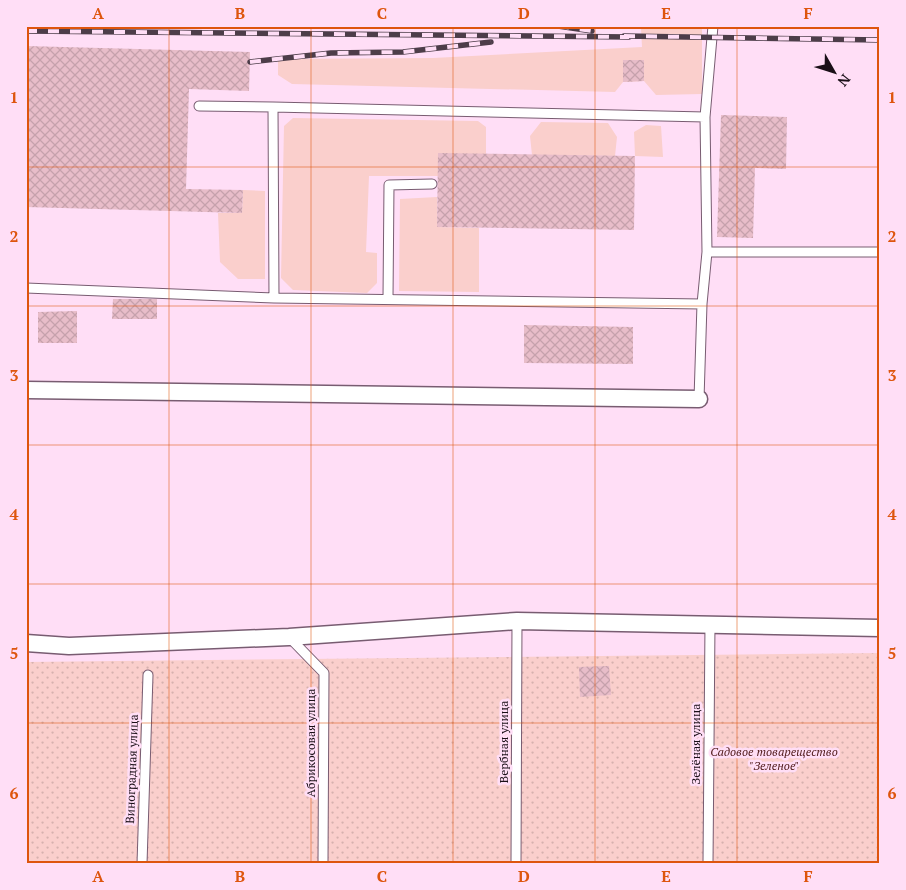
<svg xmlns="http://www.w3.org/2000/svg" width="906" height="890" font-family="'PT Serif',serif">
	<defs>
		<pattern id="garden-dots" width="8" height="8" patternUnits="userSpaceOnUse" patternTransform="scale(1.25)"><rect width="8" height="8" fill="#facfcc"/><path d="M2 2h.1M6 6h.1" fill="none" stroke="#d6b1ae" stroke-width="1.8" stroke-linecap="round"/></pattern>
		<pattern id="building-cross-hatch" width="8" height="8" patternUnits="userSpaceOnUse" patternTransform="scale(1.25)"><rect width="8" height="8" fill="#e8bdc9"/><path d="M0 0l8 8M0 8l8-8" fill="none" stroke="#c6a1ac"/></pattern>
	</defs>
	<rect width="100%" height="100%" fill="#ffdef6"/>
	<path fill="#facfcc" d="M 630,26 L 702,26 L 702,94 L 656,95 L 644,81 L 623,82 L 615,92 L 292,84 L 278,75 L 278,59 L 433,58 L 642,47 L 641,28 Z
		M 293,118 L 478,121 L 486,127 L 486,154 L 438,176 L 369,176 L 366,252 L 377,253 L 377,283 L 367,293 L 293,290 L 281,278 L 284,126 Z
		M 541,122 L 608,123 L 617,137 L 615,156 L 532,155 L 530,136 Z
		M 646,125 L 661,126 L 663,157 L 635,156 L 634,132 Z
		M 243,190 L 265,191 L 265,279 L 238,279 L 220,262 L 218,213 L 242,213 Z
		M 437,197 L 437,227 L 479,228 L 479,292 L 399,291 L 400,199 Z"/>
	<path fill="url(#garden-dots)" d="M 880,653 L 880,864 L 26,864 L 26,662 Z"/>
	<path fill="url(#building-cross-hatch)" d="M 26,46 L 250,52 L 249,91 L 189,89 L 186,189 L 243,190 L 242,213 L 26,207 Z
		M 623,60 L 644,60 L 644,81 L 623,82 Z
		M 721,115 L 787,117 L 786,169 L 755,168 L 753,238 L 717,237 Z
		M 438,153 L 635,156 L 634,230 L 437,227 Z
		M 113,299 L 157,299 L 157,319 L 112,319 Z
		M 77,311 L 77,343 L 38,343 L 38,312 Z
		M 524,325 L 633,327 L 633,364 L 524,363 Z
		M 609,666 L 611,695 L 580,697 L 579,667 Z"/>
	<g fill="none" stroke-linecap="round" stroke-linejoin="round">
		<defs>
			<path id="lane" d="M 199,106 L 273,107
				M 705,117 L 713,26
				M 707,252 L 880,252
				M 26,288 L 274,298 L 273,107 L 705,117 L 707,252 L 702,304 L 699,399
				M 274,298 L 702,304
				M 388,298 L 389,185 L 432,184
				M 289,637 L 324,673 L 323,864
				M 142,864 L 148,675
				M 516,864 L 517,621
				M 708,864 L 710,624"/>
			<path id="street" d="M 26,390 L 699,399
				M 26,643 L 69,646 L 289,637 L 517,621 L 880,628"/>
		</defs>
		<use href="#lane" stroke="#785c71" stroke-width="11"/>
		<use href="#street" stroke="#785c71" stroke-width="19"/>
		<use href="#lane" stroke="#fff" stroke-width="9"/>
		<use href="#street" stroke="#fff" stroke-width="16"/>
		<defs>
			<path id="rail" d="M 558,26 L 592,31
				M 26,31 L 629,37
				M 624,36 L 880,40
				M 250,62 L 331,53 L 403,52 L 491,42"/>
		</defs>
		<use href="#rail" stroke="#4d3d49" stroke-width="5.5"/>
		<use href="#rail" stroke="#ffdef6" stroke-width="4" stroke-dasharray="11" stroke-linecap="butt"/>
	</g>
	<path fill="none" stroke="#de550d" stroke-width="1" stroke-opacity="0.55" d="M 169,26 L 169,864M 311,26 L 311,864M 453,26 L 453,864M 595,26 L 595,864M 737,26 L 737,864M 26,167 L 880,167M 26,306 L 880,306M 26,445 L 880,445M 26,584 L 880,584M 26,723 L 880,723"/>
	<g text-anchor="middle" stroke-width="5" stroke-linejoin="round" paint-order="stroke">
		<g font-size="12" fill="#1a0f17" stroke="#ffdef6">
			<text transform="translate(504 742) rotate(-90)" y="4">Вербная улица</text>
			<text transform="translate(311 743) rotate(-90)" y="4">Абрикосовая улица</text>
			<text transform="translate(696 744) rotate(-90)" y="4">Зелёная улица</text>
			<text transform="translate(132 769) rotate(-88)" y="4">Виноградная улица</text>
		</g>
		<g font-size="12" font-style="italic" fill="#501a1a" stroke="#ffdef6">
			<text x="774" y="756">Садовое товарещество<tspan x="774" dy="14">"Зеленое"</tspan></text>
		</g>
	</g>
	<rect width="906" height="890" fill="none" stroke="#ffdef6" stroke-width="55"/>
	<g transform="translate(834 72) rotate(129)" stroke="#ffdef6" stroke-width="4" paint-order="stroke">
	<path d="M0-4L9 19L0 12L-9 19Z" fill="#1a0f17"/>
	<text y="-8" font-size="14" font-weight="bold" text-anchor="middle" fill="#1a0f17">N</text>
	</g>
	<rect x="28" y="28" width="850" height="834" fill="none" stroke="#de550d" stroke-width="2"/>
	<g font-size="16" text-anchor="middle" font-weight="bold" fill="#de550d">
		<text x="98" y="19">A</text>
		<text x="240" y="19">B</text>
		<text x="382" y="19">C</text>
		<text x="524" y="19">D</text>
		<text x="666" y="19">E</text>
		<text x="808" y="19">F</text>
		<text x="14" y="103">1</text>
		<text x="892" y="103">1</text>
		<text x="14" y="242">2</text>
		<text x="892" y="242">2</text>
		<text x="14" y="381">3</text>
		<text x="892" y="381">3</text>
		<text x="14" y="520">4</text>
		<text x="892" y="520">4</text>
		<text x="14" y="659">5</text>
		<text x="892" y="659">5</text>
		<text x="14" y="799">6</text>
		<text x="892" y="799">6</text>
		<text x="98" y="882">A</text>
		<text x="240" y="882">B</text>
		<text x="382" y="882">C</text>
		<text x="524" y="882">D</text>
		<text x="666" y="882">E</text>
		<text x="808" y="882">F</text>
	</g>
</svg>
